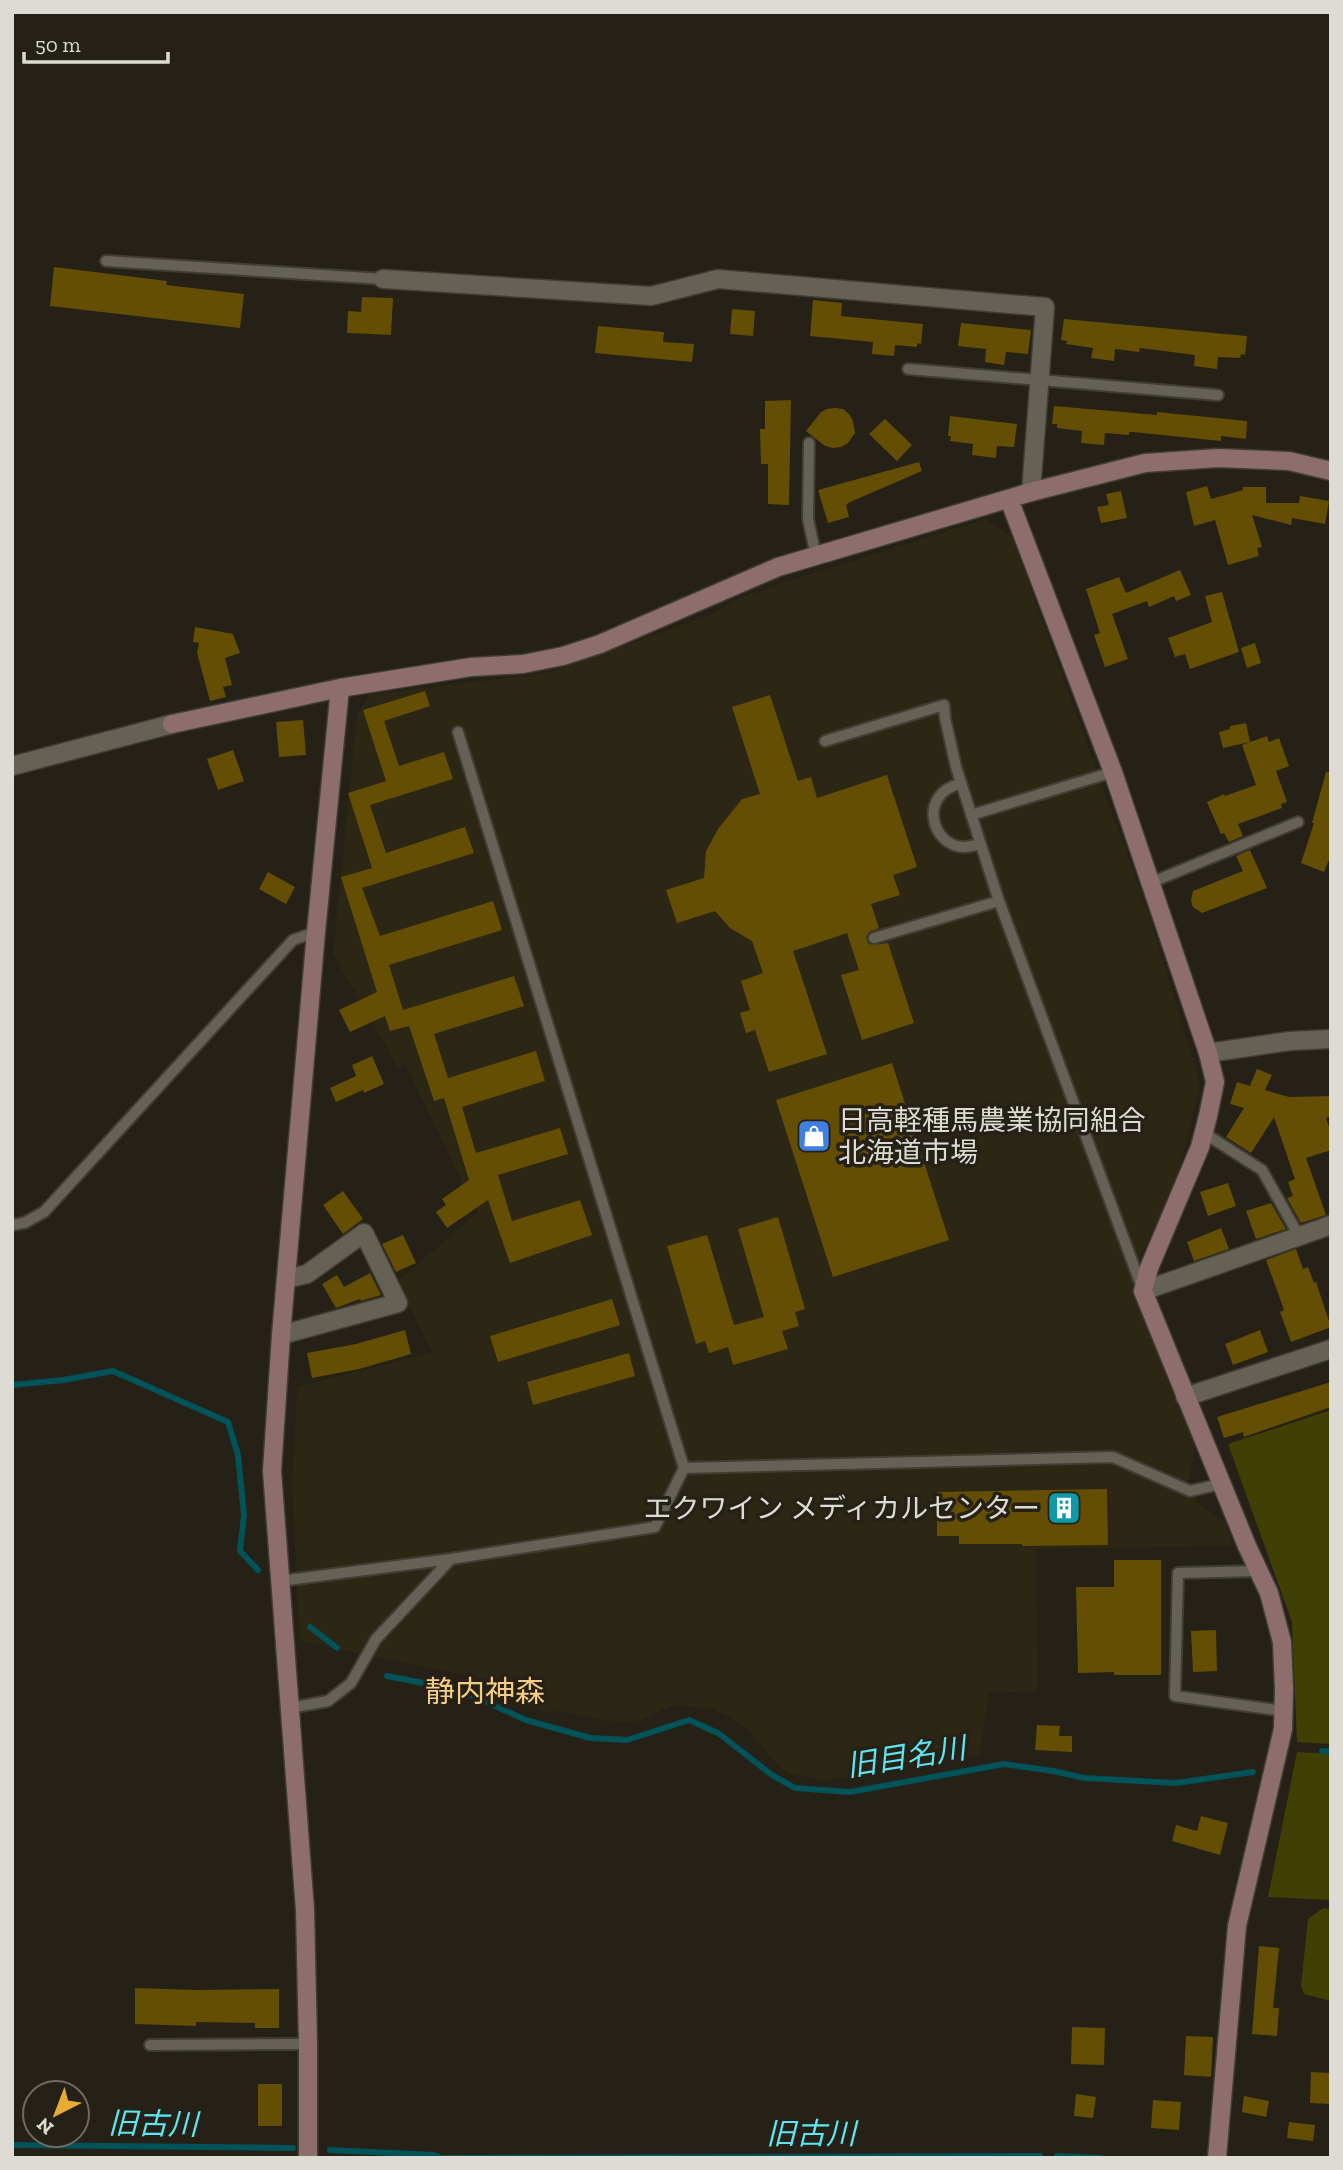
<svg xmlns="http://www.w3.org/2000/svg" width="1343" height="2170" font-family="'Zilla Slab','Noto Sans JP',serif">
	<rect width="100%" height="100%" fill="#252117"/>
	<path fill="#2c2615" d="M 986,519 L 1012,537 L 1149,915 L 1197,1072 L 1199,1089 L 1176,1183 L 1131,1276 L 1159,1358 L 1192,1439 L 1194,1450 L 1190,1477 L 1187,1480 L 1199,1505 L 1225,1522 L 1233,1546 L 1036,1549 L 1038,1691 L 990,1693 L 979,1755 L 864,1775 L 824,1780 L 791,1774 L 778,1766 L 751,1733 L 734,1719 L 711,1709 L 674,1705 L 638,1721 L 623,1723 L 556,1711 L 545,1712 L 529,1707 L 488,1680 L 300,1641 L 292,1485 L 297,1387 L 432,1352 L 397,1282 L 477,1213 L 405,1064 L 398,1067 L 333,954 L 357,715 L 369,695 L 551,672 L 707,616 L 738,599 L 779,584 Z"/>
	<path fill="#404005" d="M 1331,1410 L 1331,1744 L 1297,1742 L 1292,1622 L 1228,1444 Z
		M 1297,1752 L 1331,1754 L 1331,1900 L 1268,1897 Z
		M 1323,1908 L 1331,1909 L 1331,2001 L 1304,1994 L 1301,1986 L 1308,1919 Z"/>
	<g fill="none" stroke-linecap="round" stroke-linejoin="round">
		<path stroke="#005359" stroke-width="6" d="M 12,1385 L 63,1380 L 113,1371 L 228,1422 L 238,1455 L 244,1515 L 240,1551 L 258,1570
			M 310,1627 L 337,1648
			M 387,1676 L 460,1690 L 526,1720 L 590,1738 L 627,1740 L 689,1720 L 718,1733 L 772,1775 L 795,1788 L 850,1792 L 1004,1764 L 1053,1771 L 1084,1778 L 1176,1783 L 1253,1772
			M 1322,1751 L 1331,1752
			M 12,2145 L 293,2148
			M 330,2150 L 434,2155 L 442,2158 L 1040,2156
			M 1057,2156 L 1101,2158"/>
	</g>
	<path fill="#644e04" d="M 54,267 L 167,281 L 166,285 L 244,294 L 240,328 L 50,306 Z
		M 362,297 L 393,298 L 391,335 L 347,333 L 348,311 L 361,312 Z
		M 813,300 L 842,303 L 841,316 L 923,324 L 921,344 L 917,343 L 917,347 L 895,345 L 894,356 L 872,354 L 873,342 L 810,336 Z
		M 732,309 L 755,311 L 753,336 L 730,334 Z
		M 1064,319 L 1247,336 L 1245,355 L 1241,354 L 1240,358 L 1218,357 L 1217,369 L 1194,366 L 1195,355 L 1140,348 L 1139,352 L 1115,349 L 1114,361 L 1091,358 L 1093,348 L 1066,344 L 1067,341 L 1061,340 Z
		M 961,323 L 1031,330 L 1028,354 L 1006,352 L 1004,365 L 985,362 L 986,349 L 958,346 Z
		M 598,326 L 664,332 L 663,342 L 694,344 L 692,362 L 595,353 Z
		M 791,400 L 789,505 L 768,504 L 768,464 L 761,464 L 760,429 L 765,429 L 765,401 Z
		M 1054,406 L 1157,415 L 1157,412 L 1247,421 L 1246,439 L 1221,436 L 1221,441 L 1133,432 L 1129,432 L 1129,435 L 1105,433 L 1104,445 L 1081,443 L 1082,431 L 1057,428 L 1057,424 L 1052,424 Z
		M 835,408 L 843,409 L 849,414 L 853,421 L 855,433 L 848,443 L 841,447 L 833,448 L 825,446 L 806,431 L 821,412 L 827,409 Z
		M 950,416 L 1017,424 L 1014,447 L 997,446 L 996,458 L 972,455 L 973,444 L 950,441 L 951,436 L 948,436 Z
		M 885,419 L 912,445 L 897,461 L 869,434 Z
		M 919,462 L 922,471 L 850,502 L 846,505 L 849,517 L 828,523 L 818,490 Z
		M 1207,486 L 1211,499 L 1243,490 L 1243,487 L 1266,487 L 1266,503 L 1299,503 L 1300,496 L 1329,501 L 1325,524 L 1292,518 L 1291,525 L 1252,515 L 1262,547 L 1257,548 L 1259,556 L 1228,565 L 1215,520 L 1194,526 L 1186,492 Z
		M 1121,491 L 1127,518 L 1101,523 L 1097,507 L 1109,505 L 1106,494 Z
		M 1180,570 L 1191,595 L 1176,601 L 1174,596 L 1149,607 L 1147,601 L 1112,614 L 1128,659 L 1105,667 L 1094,635 L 1100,633 L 1086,589 L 1119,577 L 1126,593 Z
		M 1222,592 L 1239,652 L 1190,669 L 1185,654 L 1175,657 L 1168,638 L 1212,622 L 1205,596 Z
		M 195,627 L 233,634 L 240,653 L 225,658 L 232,685 L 223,687 L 226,697 L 210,701 L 197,653 L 199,643 L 193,642 Z
		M 1255,643 L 1261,663 L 1247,668 L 1241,648 Z
		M 425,691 L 430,706 L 384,721 L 399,766 L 444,752 L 453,779 L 370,805 L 386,853 L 465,827 L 474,853 L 362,888 L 380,936 L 493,901 L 502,930 L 389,965 L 403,1010 L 514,976 L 524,1006 L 434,1034 L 448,1078 L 536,1051 L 545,1081 L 462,1107 L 476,1153 L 560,1128 L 568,1154 L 498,1175 L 512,1221 L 580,1200 L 592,1235 L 510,1263 L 488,1200 L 447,1228 L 436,1212 L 446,1205 L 442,1199 L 469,1180 L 444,1098 L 434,1101 L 409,1026 L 390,1031 L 385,1016 L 350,1032 L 339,1010 L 377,992 L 341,877 L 372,868 L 348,793 L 386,781 L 363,710 Z
		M 770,695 L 798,781 L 811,777 L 817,798 L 887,775 L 917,867 L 893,875 L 900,895 L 871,904 L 879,928 L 869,932 L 866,937 L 868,943 L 872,945 L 888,943 L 914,1023 L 862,1040 L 841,975 L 859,970 L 847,933 L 793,951 L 827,1054 L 769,1072 L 755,1030 L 746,1033 L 740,1013 L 750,1010 L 741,981 L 763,973 L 752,941 L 730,928 L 715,911 L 677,923 L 666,890 L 704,878 L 706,851 L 718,829 L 742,799 L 760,794 L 732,707 Z
		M 303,720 L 306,755 L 279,757 L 276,722 Z
		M 1246,723 L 1250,742 L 1223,748 L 1219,732 L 1230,729 L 1230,726 Z
		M 1267,736 L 1269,742 L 1279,738 L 1289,766 L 1276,771 L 1287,802 L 1281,804 L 1282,808 L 1238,824 L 1243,836 L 1229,842 L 1224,833 L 1221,834 L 1207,802 L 1224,794 L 1225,796 L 1256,785 L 1242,745 Z
		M 233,750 L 244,781 L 218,790 L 207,759 Z
		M 1326,772 L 1331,772 L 1331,855 L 1324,872 L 1301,863 L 1314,823 L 1312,823 Z
		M 1250,850 L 1267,888 L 1202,913 L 1193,907 L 1191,901 L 1193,891 L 1243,871 L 1236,856 Z
		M 268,872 L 295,887 L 286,904 L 259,889 Z
		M 372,1056 L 384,1084 L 364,1093 L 363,1090 L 336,1102 L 330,1088 L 356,1076 L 352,1065 Z
		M 892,1063 L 949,1240 L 833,1277 L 776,1100 Z
		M 1257,1069 L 1272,1075 L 1265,1090 L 1289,1097 L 1331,1096 L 1331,1116 L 1326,1118 L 1331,1133 L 1331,1150 L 1306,1158 L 1326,1215 L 1301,1223 L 1287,1198 L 1293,1196 L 1288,1182 L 1295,1179 L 1274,1117 L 1251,1153 L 1226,1137 L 1244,1108 L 1230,1104 L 1237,1082 L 1250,1086 Z
		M 1228,1183 L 1236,1206 L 1208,1216 L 1200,1192 Z
		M 343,1191 L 363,1219 L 343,1234 L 323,1205 Z
		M 1271,1203 L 1286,1229 L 1256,1239 L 1246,1211 Z
		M 778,1217 L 805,1309 L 795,1312 L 799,1326 L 782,1331 L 788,1349 L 733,1365 L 728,1347 L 709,1353 L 705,1341 L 696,1344 L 667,1246 L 707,1235 L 734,1325 L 764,1317 L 738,1229 Z
		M 1221,1228 L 1229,1249 L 1194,1261 L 1187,1242 Z
		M 403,1235 L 416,1263 L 396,1272 L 382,1244 Z
		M 1296,1249 L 1303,1269 L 1308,1267 L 1314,1283 L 1316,1282 L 1331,1327 L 1291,1342 L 1280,1312 L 1284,1310 L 1266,1260 Z
		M 370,1273 L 381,1295 L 361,1301 L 360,1299 L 336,1308 L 322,1284 L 337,1275 L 344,1287 Z
		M 612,1299 L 620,1325 L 498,1362 L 490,1336 Z
		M 405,1330 L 411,1354 L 359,1369 L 312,1378 L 307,1353 L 356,1344 Z
		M 1260,1330 L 1268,1352 L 1233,1365 L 1225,1344 Z
		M 629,1353 L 635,1376 L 533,1405 L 527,1382 Z
		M 1331,1382 L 1331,1407 L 1244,1437 L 1243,1432 L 1224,1438 L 1217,1417 Z
		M 1107,1489 L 1108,1545 L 1022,1546 L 1022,1544 L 959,1544 L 959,1536 L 937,1536 L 937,1492 Z
		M 1114,1560 L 1161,1560 L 1161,1675 L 1114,1675 L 1114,1672 L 1078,1673 L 1076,1587 L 1114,1587 Z
		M 1216,1630 L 1217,1671 L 1193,1672 L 1191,1631 Z
		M 1037,1725 L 1060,1726 L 1059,1736 L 1072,1736 L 1072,1752 L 1035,1750 Z
		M 1201,1816 L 1228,1823 L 1220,1855 L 1172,1841 L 1176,1825 L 1197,1831 Z
		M 1259,1946 L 1279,1948 L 1273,2008 L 1279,2008 L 1277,2036 L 1252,2034 Z
		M 135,1988 L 196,1990 L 279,1989 L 279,2028 L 255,2028 L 255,2023 L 196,2022 L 196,2026 L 135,2024 Z
		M 1072,2027 L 1105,2028 L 1104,2065 L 1071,2064 Z
		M 1186,2036 L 1213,2037 L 1211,2077 L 1184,2075 Z
		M 1311,2072 L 1331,2073 L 1331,2104 L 1310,2103 Z
		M 258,2084 L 282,2084 L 282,2126 L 258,2126 Z
		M 1076,2094 L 1096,2097 L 1093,2118 L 1074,2116 Z
		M 1244,2096 L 1269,2101 L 1266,2117 L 1242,2112 Z
		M 1153,2100 L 1181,2102 L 1179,2130 L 1151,2128 Z
		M 1289,2122 L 1315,2125 L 1313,2141 L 1287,2138 Z"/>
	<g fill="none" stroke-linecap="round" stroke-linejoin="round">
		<defs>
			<path id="lane" d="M 106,261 L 383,279
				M 908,369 L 1218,395
				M 809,443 L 808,519 L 816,556
				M 458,732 L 684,1468 L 1113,1457 L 1190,1491 L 1221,1484
				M 825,741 L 944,705 L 945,718 L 956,767 L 999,901
				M 961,783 C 956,785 950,787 946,790 C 922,807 935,846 964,847 C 969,847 975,845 980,844
				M 971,815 L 1113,772
				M 1150,883 L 1298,822
				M 874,938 L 999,901 L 1142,1288
				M 1204,1133 L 1262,1170 L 1299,1236
				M 12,1225 L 24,1223 L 44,1212 L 293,940 L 316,932
				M 1259,1571 L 1178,1573 L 1175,1696 L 1284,1711
				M 280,1581 L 451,1559
				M 290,1708 L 328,1701 L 351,1683 L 376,1639 L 451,1559 L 655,1527 L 684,1468
				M 150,2045 L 308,2044"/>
			<path id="street" d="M 383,279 L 651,296 L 718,279 L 1045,307 L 1031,492
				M 12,766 L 172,724
				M 1208,1053 L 1290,1041 L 1331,1039
				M 1143,1291 L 1331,1225
				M 281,1335 L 398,1303 L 364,1233 L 307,1274 L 286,1279
				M 1185,1397 L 1331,1349"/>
			<path id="secondary" d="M 1009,499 L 1113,772 L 1208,1053 L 1215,1082 L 1208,1116 L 1200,1147 L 1149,1268 L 1143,1291 L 1247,1546 L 1269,1593 L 1282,1642 L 1284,1689 L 1283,1729 L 1237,1926 L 1217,2158
				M 172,724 L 340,688 L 471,667 L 523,664 L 563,656 L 600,644 L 778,567 L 1031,492 L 1145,463 L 1218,458 L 1289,461 L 1331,471
				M 308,2158 L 308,2044 L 305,1910 L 272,1471 L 281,1335 L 316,932 L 340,688"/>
		</defs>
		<use href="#lane" stroke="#403d35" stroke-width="14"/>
		<use href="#street" stroke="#403d35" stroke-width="21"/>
		<use href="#secondary" stroke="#403d35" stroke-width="21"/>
		<use href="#lane" stroke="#666155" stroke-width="10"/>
		<use href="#street" stroke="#666155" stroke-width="18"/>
		<use href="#secondary" stroke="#8e6e6c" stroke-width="18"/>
	</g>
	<defs>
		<symbol id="shop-square" viewBox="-11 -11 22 22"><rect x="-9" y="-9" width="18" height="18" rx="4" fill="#3f7fe0" stroke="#252117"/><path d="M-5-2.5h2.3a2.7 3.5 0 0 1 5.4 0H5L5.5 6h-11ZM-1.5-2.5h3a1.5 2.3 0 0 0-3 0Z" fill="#fff"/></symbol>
		<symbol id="building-square" viewBox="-11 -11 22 22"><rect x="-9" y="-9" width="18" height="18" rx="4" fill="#0f9aa8" stroke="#252117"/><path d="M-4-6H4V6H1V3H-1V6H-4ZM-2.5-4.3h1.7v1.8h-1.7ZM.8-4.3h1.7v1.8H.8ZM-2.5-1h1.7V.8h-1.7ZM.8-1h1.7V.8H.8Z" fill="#fff"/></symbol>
	</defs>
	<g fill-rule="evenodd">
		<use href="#shop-square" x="795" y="1117" width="38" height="38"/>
		<use href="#building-square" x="1045" y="1489" width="38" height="38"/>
	</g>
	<g text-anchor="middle" stroke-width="7" stroke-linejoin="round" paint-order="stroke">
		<g font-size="28" fill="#dddbd4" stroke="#252117" text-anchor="start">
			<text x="838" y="1130">日高軽種馬農業協同組合<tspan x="838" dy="32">北海道市場</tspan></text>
			<text x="1040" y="1518" text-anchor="end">エクワイン メディカルセンター</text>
		</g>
		<g font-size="30" fill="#f6cd87" stroke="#252117">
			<text x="485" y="1702">静内神森</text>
		</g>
		<g font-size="30" font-style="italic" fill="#5ee5f0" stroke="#252117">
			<text transform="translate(906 1757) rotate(-9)" y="10">旧目名川</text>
			<text transform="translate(153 2124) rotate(1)" y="10">旧古川</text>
			<text x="811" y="2144">旧古川</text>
		</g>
	</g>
	<rect width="1343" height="2170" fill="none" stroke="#dddbd4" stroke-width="28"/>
	<g transform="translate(56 2114) rotate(222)"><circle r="33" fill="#252117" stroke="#6f6b63" stroke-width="2"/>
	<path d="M0-5L12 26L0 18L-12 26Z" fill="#e7ac36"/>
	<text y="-10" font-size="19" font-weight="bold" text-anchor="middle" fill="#dddbd4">N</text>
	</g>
	<path d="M24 52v10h144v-10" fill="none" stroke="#dddbd4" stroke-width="3.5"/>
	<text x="35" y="52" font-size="21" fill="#dddbd4" stroke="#252117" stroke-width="5" paint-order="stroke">50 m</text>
</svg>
